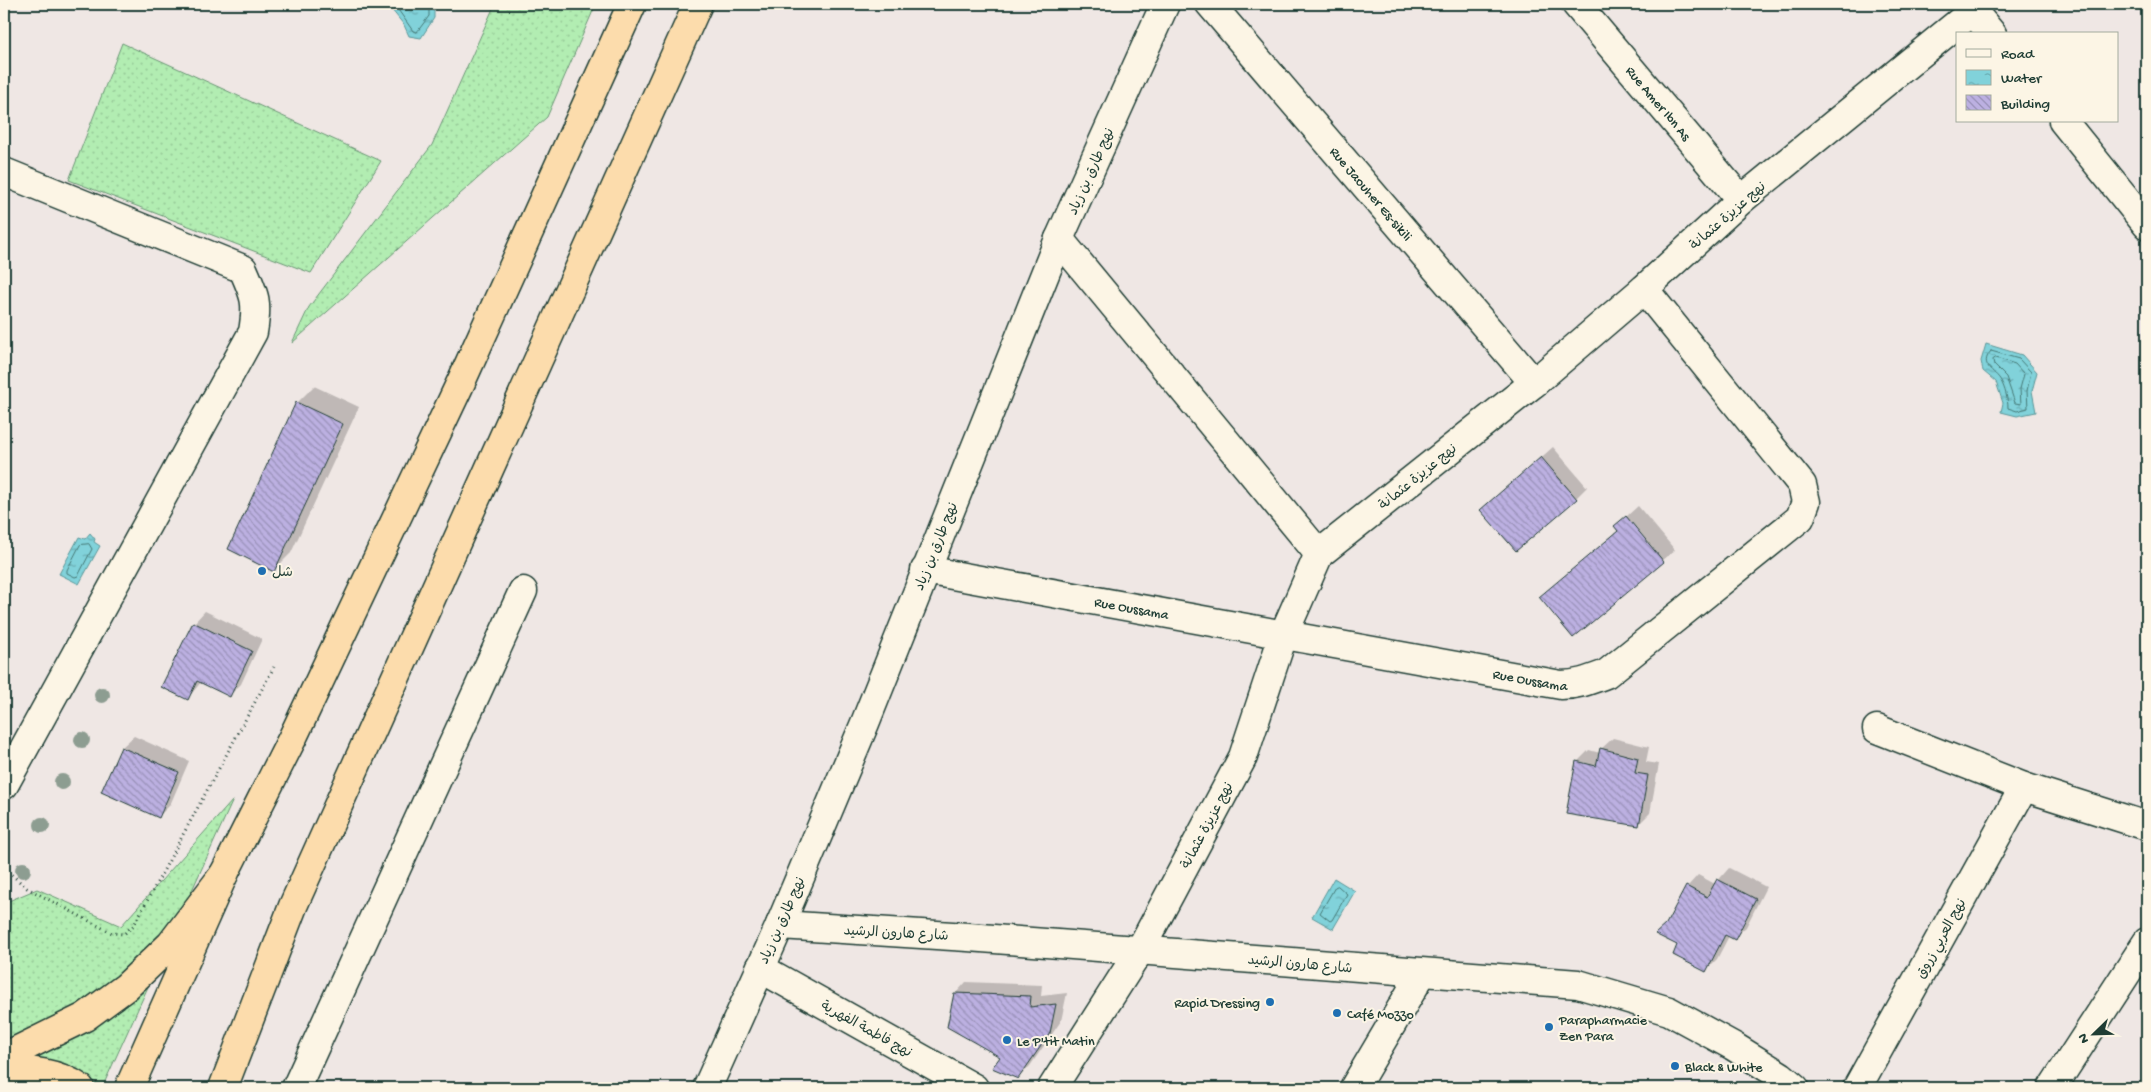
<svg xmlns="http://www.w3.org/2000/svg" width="2151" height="1092" font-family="'Gochi Hand','Playpen Sans Arabic',sans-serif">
	<defs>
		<pattern id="grass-dots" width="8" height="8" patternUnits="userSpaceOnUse" patternTransform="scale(1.25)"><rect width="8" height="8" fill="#b2edb2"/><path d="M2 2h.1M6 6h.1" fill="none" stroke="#99cc9a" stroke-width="1.8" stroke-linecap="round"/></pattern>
		<pattern id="water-ripples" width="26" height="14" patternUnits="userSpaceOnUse" patternTransform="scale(1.25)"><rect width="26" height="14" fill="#81d2da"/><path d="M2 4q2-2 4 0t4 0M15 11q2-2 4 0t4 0" fill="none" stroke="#69acb2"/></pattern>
		<pattern id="building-back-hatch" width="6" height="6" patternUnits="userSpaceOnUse" patternTransform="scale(1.25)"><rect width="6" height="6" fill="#bcb0e1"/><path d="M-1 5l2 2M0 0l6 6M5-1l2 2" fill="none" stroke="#9890b7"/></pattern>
	</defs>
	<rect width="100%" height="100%" fill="#efe7e4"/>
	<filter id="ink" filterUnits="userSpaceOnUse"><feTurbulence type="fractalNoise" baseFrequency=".02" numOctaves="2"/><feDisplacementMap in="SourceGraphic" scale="10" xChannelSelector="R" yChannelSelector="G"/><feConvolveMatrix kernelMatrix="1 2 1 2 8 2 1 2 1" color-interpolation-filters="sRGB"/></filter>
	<g filter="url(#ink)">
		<path fill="url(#grass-dots)" stroke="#689573" d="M 495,4 L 596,4 L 547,117 L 292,343 L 309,307 L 432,145 Z
			M 122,43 L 381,161 L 311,273 L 69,180 Z
			M 233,800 L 102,1088 L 4,1088 L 4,903 L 37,889 L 121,926 Z"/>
		<path fill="url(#water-ripples)" stroke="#5a9698" d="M 387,4 L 434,4 L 434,18 L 421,38 L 409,36 L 404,25 Z
			M 1986,344 L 2022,355 L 2037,372 L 2032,391 L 2036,412 L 2017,416 L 2001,412 L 2003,403 L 1996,382 L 1983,371 L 1981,361 Z
			M 90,533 L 95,539 L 94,542 L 100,546 L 79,584 L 59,574 L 79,537 L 85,539 Z
			M 1334,878 L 1355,891 L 1333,929 L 1312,917 Z"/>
		<path fill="#0003" d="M 314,386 L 359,407 L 291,553 L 274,570 L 297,403 Z
			M 1553,447 L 1587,487 L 1576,498 L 1482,510 Z
			M 1638,506 L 1675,550 L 1573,636 L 1541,597 L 1619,530 L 1616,526 Z
			M 205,611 L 262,639 L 241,684 L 230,695 L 202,681 L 188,698 L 194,623 Z
			M 134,736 L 189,761 L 170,805 L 158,817 L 102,792 L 122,747 Z
			M 1613,738 L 1649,747 L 1646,762 L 1659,764 L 1650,813 L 1638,825 L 1577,762 L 1589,750 L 1600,753 L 1601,749 Z
			M 1729,868 L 1766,887 L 1746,927 L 1734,938 L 1729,936 L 1717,959 L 1706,970 L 1679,945 L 1669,921 L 1687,887 L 1698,875 L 1715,884 Z
			M 966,982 L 1042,985 L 1041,996 L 1067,993 L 1061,1021 L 1030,1066 L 1018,1078 L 955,994 Z"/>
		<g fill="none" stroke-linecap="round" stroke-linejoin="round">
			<path stroke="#467976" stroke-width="1" d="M 394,4 L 413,31 L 417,32 L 429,16 L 429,4
				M 1991,351 L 2019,359 L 2031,372 L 2027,391 L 2028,408 L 2017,411 L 2008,408 C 2008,400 2005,388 2001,381 C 1995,370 1978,366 1991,351 Z
				M 1996,358 L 2015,364 L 2024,374 L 2020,389 L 2021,404 L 2015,403 L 2006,377 L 1994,365 L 1993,360 Z
				M 89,544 L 92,549 L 78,576 L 75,577 L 67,573 L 67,570 L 80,545 Z
				M 1338,886 L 1347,894 L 1332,920 L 1330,921 L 1320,913 L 1335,887 Z"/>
		</g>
		<path fill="url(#building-back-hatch)" stroke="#1f3d34" d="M 296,402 L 343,424 L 274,572 L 228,549 Z
			M 1541,457 L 1577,499 L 1516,551 L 1480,510 Z
			M 1626,516 L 1664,562 L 1573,638 L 1539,597 L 1618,531 L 1614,526 Z
			M 193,622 L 252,651 L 230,697 L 197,681 L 188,700 L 161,687 Z
			M 121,747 L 179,772 L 159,818 L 101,792 Z
			M 1600,748 L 1638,758 L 1635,773 L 1648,775 L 1639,826 L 1566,814 L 1576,761 L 1596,766 Z
			M 1717,879 L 1756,899 L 1735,940 L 1725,935 L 1706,972 L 1673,955 L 1677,945 L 1655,934 L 1666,924 L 1686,886 L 1707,897 Z
			M 954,993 L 1031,996 L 1030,1007 L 1056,1004 L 1050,1033 L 1018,1079 L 992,1068 L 1000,1057 L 947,1027 Z"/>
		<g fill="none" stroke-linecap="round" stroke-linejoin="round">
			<defs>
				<g id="minor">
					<path id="s1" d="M 1210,4 L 1534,383"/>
					<path id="s2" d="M 1576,4 L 1741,200"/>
					<path d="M 4,172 L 243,269 C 255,296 258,302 253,332 L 4,785"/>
					<path d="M 1059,239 L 1319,554"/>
					<path id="s3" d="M 925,570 L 1561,685 C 1578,685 1590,680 1606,674 L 1800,518 L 1806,502 L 1802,485 L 1644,289"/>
					<path d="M 1877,729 L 2024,787 L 2147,826"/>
					<path d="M 780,925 L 968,937 L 1578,984 L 1669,1011 L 1733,1046 L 1781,1076 L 1795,1088"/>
					<path d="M 760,968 L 974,1088"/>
					<path d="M 296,1088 L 523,591"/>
					<path d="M 707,1088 L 780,925 L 865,723 L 1059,239 L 1165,4"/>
					<path d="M 1052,1088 L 1140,950 L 1243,757 L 1283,636 L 1319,554 L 1534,383 L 1644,289 L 1741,200 L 1973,11"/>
					<path d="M 1354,1088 L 1422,973"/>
					<path d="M 1857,1088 L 2024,787"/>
					<path d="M 2052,1088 L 2147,942"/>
				</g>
				<path id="tertiary" d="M 1967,4 L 1992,34
					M 2063,121 L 2147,225"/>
				<path id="trunk" d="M 129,1088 L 224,874 L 292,739 L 461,382 L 632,4
					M 223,1088 L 293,906 L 698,4"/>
				<path id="motorway" d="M 4,1057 L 85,1017 L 126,987 L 171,944 L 224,874
					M 4,1072 C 30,1069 58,1073 80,1088"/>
			</defs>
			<use href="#minor" stroke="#1f3d34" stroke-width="31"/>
			<use href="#tertiary" stroke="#1f3d34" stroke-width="31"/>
			<use href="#trunk" stroke="#1f3d34" stroke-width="31"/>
			<use href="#motorway" stroke="#1f3d34" stroke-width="31"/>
			<path stroke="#1f3d34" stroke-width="3" stroke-dasharray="1 4" stroke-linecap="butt" d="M 4,868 L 27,888 L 112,933 L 124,934 L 134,925 L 274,667"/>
			<use href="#minor" stroke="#fcf5e5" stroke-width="28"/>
			<use href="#tertiary" stroke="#fcf5e5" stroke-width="28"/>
			<use href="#trunk" stroke="#fcdcac" stroke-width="28"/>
			<use href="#motorway" stroke="#fcdcac" stroke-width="28"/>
		</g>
		<g fill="#8d9d91">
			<circle cx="102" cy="695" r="8"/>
			<circle cx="82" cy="740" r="8"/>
			<circle cx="62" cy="782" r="8"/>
			<circle cx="42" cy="825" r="8"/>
			<circle cx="23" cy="870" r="8"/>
		</g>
	</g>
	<g fill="#1f6fb2" stroke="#fcf5e5" stroke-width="2">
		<circle cx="262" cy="571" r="5"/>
		<circle cx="1270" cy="1002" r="5"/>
		<circle cx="1337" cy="1013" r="5"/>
		<circle cx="1549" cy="1027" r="5"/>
		<circle cx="1007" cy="1040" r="5"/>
		<circle cx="1675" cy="1066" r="5"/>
	</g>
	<g text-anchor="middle" stroke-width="4" stroke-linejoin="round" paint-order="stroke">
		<g font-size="14" fill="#1f3d34" stroke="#fcf5e5">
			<text dy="5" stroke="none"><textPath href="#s2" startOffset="129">Rue Amer Ibn As</textPath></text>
			<text transform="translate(1090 171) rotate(-66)" y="5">نهج طارق بن زياد</text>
			<text dy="5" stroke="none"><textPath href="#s1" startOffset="249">Rue Jaouher Es-sikili</textPath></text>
			<text transform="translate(1727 215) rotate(-41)" y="5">نهج عزيزة عثمانة</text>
			<text transform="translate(1417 476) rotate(-39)" y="5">نهج عزيزة عثمانة</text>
			<text transform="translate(935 546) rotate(-68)" y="5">نهج طارق بن زياد</text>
			<text dy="5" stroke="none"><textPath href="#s3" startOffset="210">Rue Oussama</textPath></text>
			<text dy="5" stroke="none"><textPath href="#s3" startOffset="615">Rue Oussama</textPath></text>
			<text transform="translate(1206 825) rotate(-62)" y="5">نهج عزيزة عثمانة</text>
			<text transform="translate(781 920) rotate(-66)" y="5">نهج طارق بن زياد</text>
			<text transform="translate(896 932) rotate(3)" y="5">شارع هارون الرشيد</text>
			<text transform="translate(1940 938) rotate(-61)" y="5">نهج العربي زروق</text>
			<text transform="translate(1300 963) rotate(5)" y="5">شارع هارون الرشيد</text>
			<text transform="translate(867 1028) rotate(29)" y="5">نهج فاطمة الفهرية</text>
		</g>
		<g font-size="14" fill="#1f3d34" stroke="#fcf5e5" text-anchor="start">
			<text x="272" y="576">شل</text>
			<text x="1260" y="1007" text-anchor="end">Rapid Dressing</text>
			<text x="1347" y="1018">Café Mozzo</text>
			<text x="1559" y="1024">Parapharmacie<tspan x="1559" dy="16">Zen Para</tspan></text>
			<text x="1017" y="1045">Le P'tit Matin</text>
			<text x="1685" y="1071">Black &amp; White</text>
		</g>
	</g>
	<rect width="2151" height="1092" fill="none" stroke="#fcf5e5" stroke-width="20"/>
	<rect x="10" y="10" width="2131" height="1072" fill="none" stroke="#1f3d34" stroke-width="2" filter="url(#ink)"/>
	<rect x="1956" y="32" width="162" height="90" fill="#fcf5e5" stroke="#a4ab9e"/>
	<rect x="1966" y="49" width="25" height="8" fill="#fcf5e5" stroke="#a4ab9e"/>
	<text x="2001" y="58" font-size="15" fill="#1f3d34">Road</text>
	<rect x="1966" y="70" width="25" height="15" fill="url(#water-ripples)" stroke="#a4ab9e"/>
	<text x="2001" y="82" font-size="15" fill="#1f3d34">Water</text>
	<rect x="1966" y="95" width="25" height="15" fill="url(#building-back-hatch)" stroke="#a4ab9e"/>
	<text x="2001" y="108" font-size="15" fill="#1f3d34">Building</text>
	<g transform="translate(2094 1034) rotate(247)" stroke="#fcf5e5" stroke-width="4" paint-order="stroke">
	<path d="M0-4L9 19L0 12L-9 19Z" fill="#1f3d34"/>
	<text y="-8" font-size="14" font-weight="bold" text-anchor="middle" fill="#1f3d34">N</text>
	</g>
</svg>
